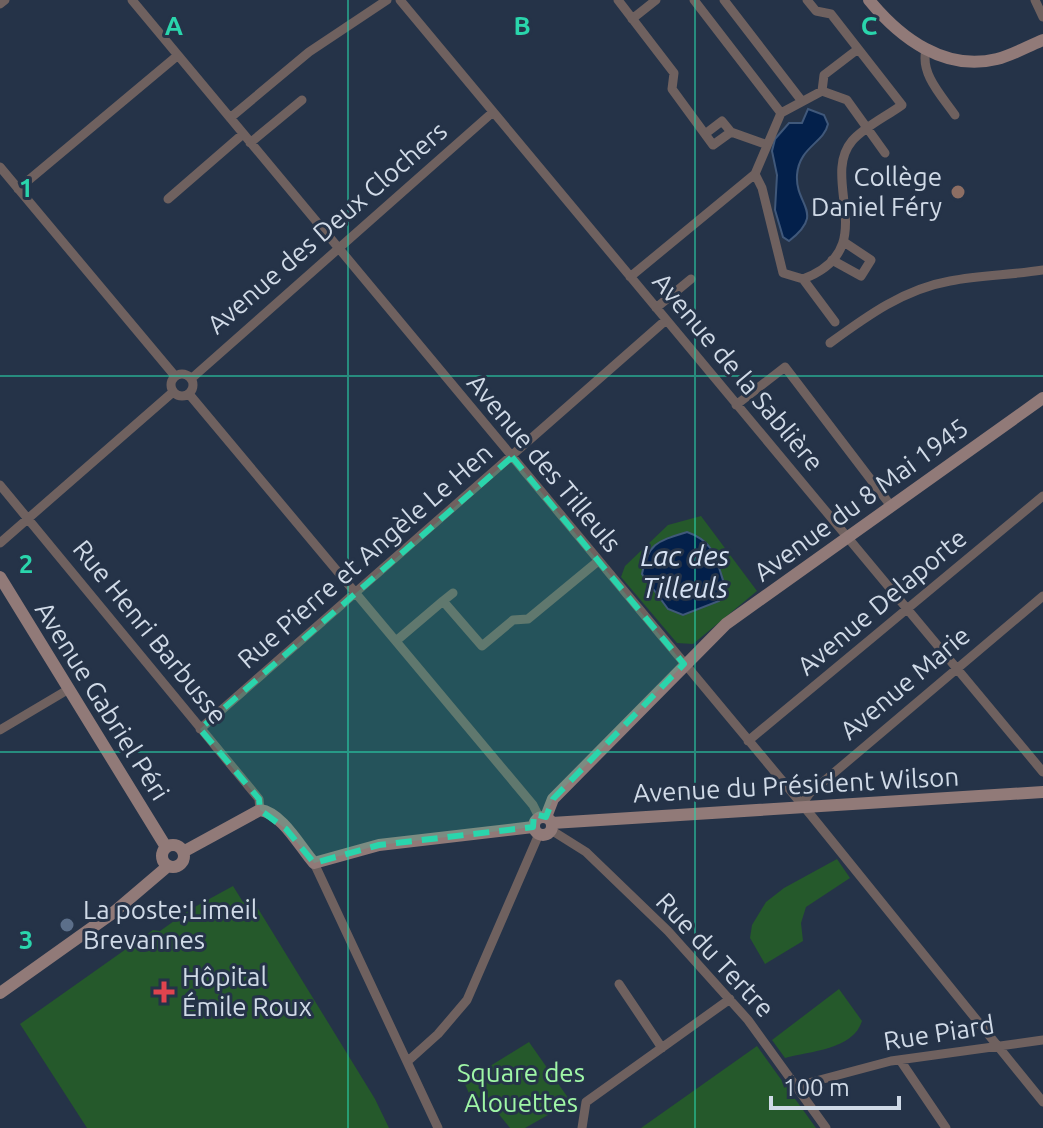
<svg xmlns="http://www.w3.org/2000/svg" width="1043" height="1128" font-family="Ubuntu,sans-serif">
	<rect width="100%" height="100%" fill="#253348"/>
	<path fill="#25592b" d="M 701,516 L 757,591 L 693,644 L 677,643 L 621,577 L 625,566 L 668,525 Z
		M 837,859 L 850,878 L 806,907 L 801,923 L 803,941 L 765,964 L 750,938 L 752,925 L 766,902 L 784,888 Z
		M 233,886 L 243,902 L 251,897 L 375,1099 L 389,1128 L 87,1128 L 20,1024 L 153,930 L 160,931 L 191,909 Z
		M 839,989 L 862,1021 C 853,1050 810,1051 785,1058 L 772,1040 Z
		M 529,1042 L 571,1102 L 525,1128 L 510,1128 L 484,1096 L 472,1100 L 464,1082 Z
		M 757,1046 L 816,1128 L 641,1128 Z"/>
	<path fill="#03204b" stroke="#40587a" stroke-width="2" d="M 808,109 L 824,115 L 828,124 C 824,143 799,147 797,175 C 795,206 826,212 789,241 L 783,237 L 775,210 L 777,175 L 772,151 L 775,139 L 789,123 L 802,123 Z
		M 687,532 C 716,542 716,561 725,586 L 719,601 L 683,615 L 668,609 L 642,574 C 648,543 658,541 687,532 Z"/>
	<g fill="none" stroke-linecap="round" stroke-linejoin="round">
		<path stroke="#6f615f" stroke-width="9" d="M 132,0 L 810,814 L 1043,1102
			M 400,0 L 1043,772
			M 618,0 L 674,73 L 672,89 L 713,145 L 731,132 L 765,144
			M 694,0 L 781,113
			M 724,0 L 801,100
			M 1035,0 L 1043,17
			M 0,4 L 5,0
			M 632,19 L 656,0
			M 926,50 C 920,74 942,96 955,115
			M 822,91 L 824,75 L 858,49
			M 230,118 L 309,52 L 387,0
			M 705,134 L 722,121 L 731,132
			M 250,143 L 302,100
			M 0,167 L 175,376
			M 18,189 L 177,56
			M 168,199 L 243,134
			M 832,260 L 861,276 L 871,260 L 844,242
			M 630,277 L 755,174
			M 803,279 C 883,249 819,180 852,141 C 864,127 887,116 902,105 L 831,14 L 816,11 L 807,0
			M 656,308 L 691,279
			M 835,322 L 803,279 L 783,273 L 762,188 L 755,174 L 781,113 L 822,91 L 847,100 L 885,153
			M 830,343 C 867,316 904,289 950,281 C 981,275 1012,275 1043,270
			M171 385a11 11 0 1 1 22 0a11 11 0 1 1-22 0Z
			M 192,378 L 493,112
			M 189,394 L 533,805 L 539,817
			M 736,405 L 785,367 L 891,506
			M 0,485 L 259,799 L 260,810
			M 0,543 L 173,392
			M 443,601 L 453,593
			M 396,641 L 443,601 L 482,646 L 513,620 L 528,619 L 597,562
			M 200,729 L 666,320
			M 0,730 L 69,689
			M 748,741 L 1043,496
			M 800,807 L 810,793 L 1043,596
			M 551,830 L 586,852 L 668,931 L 748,1020 L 826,1128
			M 314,863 L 438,1128
			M 619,984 L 662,1048
			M 900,1060 L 946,1128
			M 408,1061 L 438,1034 L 467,1000 L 539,834
			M 797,1086 L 891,1061 L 1043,1040
			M 582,1128 L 586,1102 L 730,999"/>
		<path stroke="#917a78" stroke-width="12" d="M 869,0 C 900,38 945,72 997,59 C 1013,55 1028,46 1043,40
			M 0,577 L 166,847
			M534 826a9 9 0 1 1 18 0a9 9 0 1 1-18 0Z
			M 546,817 L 553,799 L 726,624 L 1043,398
			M 552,823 L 1043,792
			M162 856a11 11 0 1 1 22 0a11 11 0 1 1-22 0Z
			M 183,852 L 260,810 C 282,813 300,847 314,863 L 379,845 L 533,827
			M 0,993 L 114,912 L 168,866"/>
	</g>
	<path fill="#2ad5ac" fill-opacity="0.2" stroke="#2ad5ac" stroke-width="6" stroke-dasharray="16 10" stroke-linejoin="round" d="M 512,457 L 684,664 L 553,799 L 546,817 L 534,814 L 533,827 L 379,845 L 314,863 L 286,829 L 260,810 L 259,799 L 200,729 Z"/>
	<path fill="none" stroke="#2ad5ac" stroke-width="2" stroke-opacity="0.55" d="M 348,0 L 348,1128M 695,0 L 695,1128M 0,376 L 1043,376M 0,752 L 1043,752"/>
	<circle fill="#8d6e63" stroke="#253348" stroke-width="3" cx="958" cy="192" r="8"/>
	<circle fill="#5c6f8a" stroke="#253348" stroke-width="3" cx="67" cy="925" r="8"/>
	<path fill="#e0444e" stroke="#253348" stroke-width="3" d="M160 980h8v8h8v8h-8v8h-8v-8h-8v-8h8z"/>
	<g text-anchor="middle" stroke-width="6" stroke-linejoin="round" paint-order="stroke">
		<g font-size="26" fill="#d0dae7" stroke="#253348" text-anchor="start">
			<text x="942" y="186" text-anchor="end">Collège<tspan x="942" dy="30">Daniel Féry</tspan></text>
			<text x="83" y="919">La poste;Limeil<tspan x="83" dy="30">Brevannes</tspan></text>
			<text x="182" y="986">Hôpital<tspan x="182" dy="30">Émile Roux</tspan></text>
		</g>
		<g font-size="26" fill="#d0dae7" stroke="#253348">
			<text transform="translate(327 228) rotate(-41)" y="9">Avenue des Deux Clochers</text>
			<text transform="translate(738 372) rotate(50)" y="9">Avenue de la Sablière</text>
			<text transform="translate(544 463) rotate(50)" y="9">Avenue des Tilleuls</text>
			<text transform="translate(861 500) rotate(-36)" y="9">Avenue du 8 Mai 1945</text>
			<text transform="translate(365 556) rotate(-41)" y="9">Rue Pierre et Angèle Le Hen</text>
			<text transform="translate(882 602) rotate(-40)" y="9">Avenue Delaporte</text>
			<text transform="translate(150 632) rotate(51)" y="9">Rue Henri Barbusse</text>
			<text transform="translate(905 683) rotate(-40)" y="9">Avenue Marie</text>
			<text transform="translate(102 701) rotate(58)" y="9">Avenue Gabriel Péri</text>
			<text transform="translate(796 785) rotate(-3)" y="9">Avenue du Président Wilson</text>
			<text transform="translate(715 955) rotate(47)" y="9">Rue du Tertre</text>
			<text transform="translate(939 1033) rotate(-9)" y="9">Rue Piard</text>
		</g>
		<g font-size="26" fill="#9ff6a6" stroke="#253348">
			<text x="521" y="1082">Square des<tspan x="521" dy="30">Alouettes</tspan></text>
		</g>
		<g font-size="28" font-style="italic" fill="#d6e2f4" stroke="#253348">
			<text x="685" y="566">Lac des<tspan x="685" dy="32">Tilleuls</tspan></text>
		</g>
	</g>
	<g font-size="26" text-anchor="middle" font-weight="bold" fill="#2ad5ac" stroke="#253348" stroke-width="6" stroke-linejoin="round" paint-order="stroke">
		<text x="174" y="35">A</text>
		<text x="522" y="35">B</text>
		<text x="869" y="35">C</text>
		<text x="26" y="197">1</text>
		<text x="26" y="573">2</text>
		<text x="26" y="949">3</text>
	</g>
	<path d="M771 1096v12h128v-12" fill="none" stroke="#d0dae7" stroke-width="4"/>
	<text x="783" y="1096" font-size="24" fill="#d0dae7" stroke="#253348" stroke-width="6" paint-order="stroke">100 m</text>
</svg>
